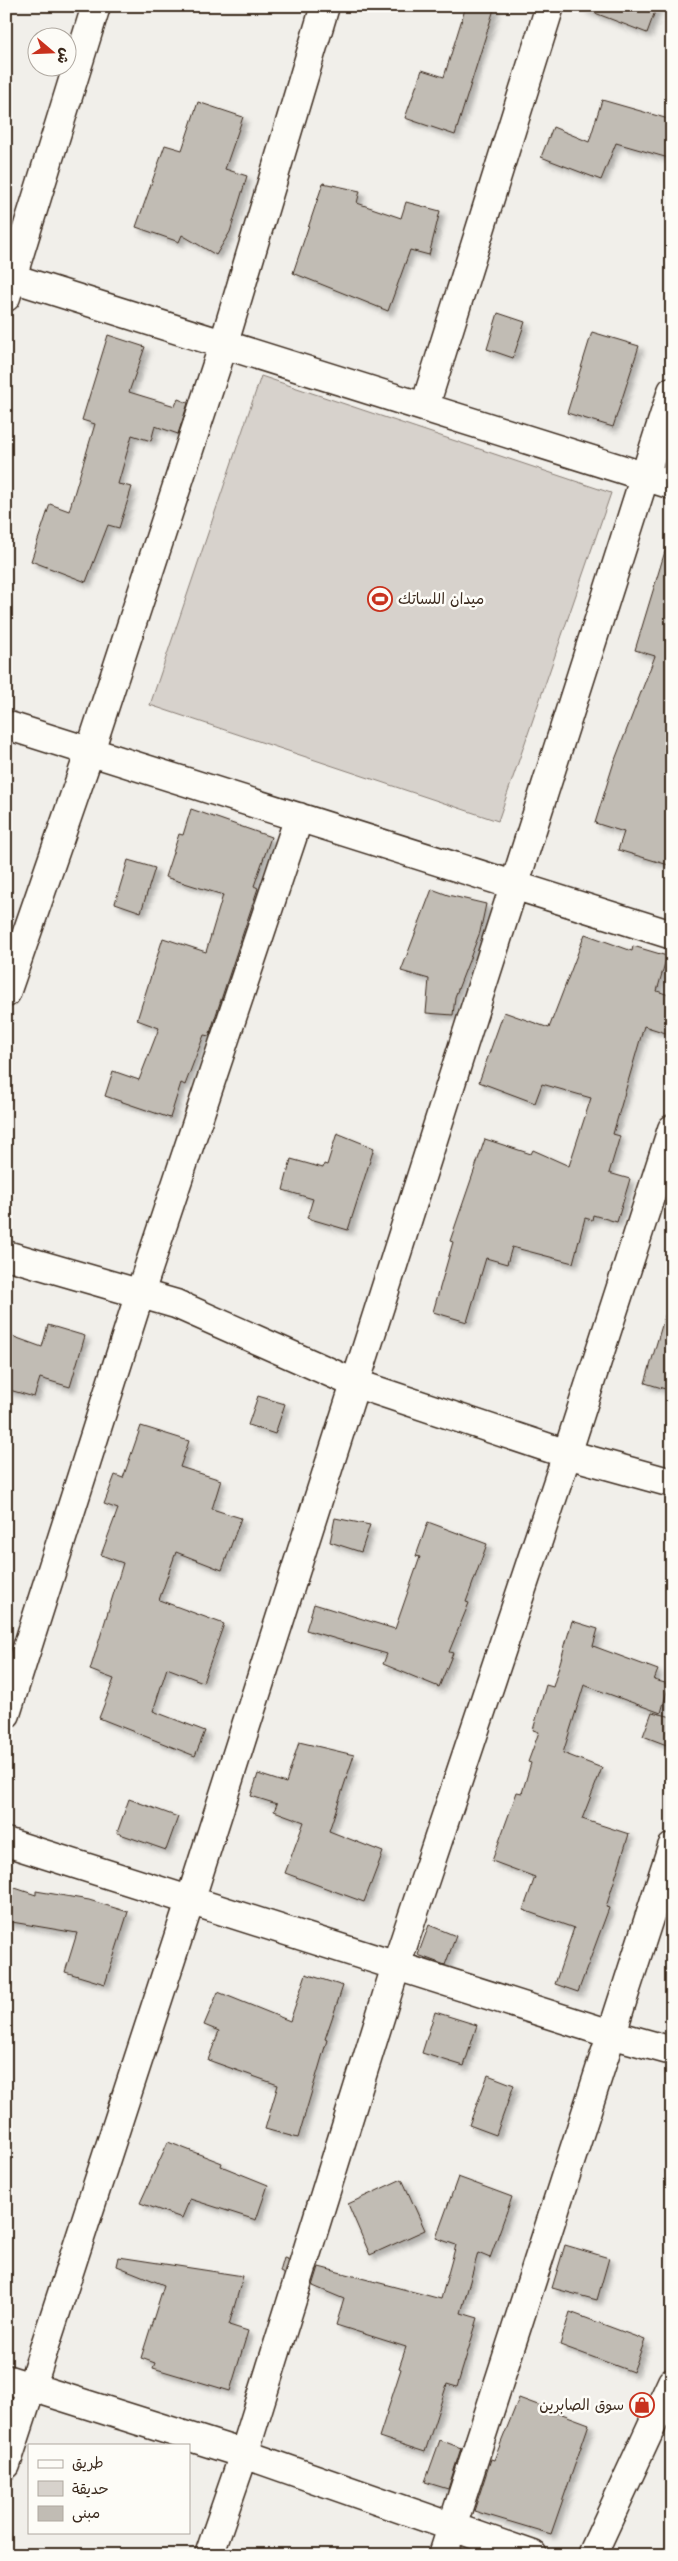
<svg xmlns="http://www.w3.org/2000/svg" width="678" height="2561" font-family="'Comic Neue','Playpen Sans Arabic',sans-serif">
	<defs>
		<filter id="shadow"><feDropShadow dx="4.5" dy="4.5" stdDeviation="2.5" flood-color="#0004"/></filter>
	</defs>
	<rect width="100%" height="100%" fill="#f1efea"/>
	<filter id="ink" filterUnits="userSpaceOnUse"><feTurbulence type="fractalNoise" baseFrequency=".02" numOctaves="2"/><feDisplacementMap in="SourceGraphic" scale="10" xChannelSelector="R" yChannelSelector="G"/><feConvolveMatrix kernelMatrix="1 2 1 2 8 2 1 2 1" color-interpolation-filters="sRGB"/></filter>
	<g filter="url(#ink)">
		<path fill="#d7d2cc" stroke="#897e75" d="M 261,376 L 611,493 L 498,821 L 150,705 Z"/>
		<path fill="#c1bcb4" stroke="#3b2a1e" filter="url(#shadow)" d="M 466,6 L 495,6 L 455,135 L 405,118 L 422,70 L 444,77 Z
			M 583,6 L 657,6 L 647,33 L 582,8 Z
			M 602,100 L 672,120 L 672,159 L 616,143 L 601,180 L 541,157 L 553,127 L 589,142 Z
			M 198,102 L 243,117 L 225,169 L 247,176 L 230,232 L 216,255 L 182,235 L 179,242 L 136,227 L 165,145 L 182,150 Z
			M 323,183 L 360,191 L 357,203 L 401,218 L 406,202 L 440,211 L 429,255 L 410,250 L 388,311 L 293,273 Z
			M 498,313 L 525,322 L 513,358 L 487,349 Z
			M 592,332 L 639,346 L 613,427 L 567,413 Z
			M 108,335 L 145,347 L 129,392 L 175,406 L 178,399 L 188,403 L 178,434 L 155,426 L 151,441 L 132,435 L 118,484 L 132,487 L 119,528 L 108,525 L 86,582 L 31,561 L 50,504 L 69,511 L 95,424 L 82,420 Z
			M 666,548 L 672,549 L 672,866 L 618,850 L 624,832 L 595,823 L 613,765 L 655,656 L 635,650 Z
			M 191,809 L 271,837 L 254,886 L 258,888 L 209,1036 L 204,1035 L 185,1085 L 181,1083 L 170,1118 L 105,1096 L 113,1071 L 139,1080 L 159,1028 L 137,1020 L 163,938 L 206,952 L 223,895 L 165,877 L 179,834 L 183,835 Z
			M 128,860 L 155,868 L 141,912 L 115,903 Z
			M 432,889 L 448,895 L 486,904 L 480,932 L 455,997 L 453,1015 L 426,1013 L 429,979 L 401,971 Z
			M 585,934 L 632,951 L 633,946 L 667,956 L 657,991 L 672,996 L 672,1035 L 644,1026 L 613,1134 L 620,1136 L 609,1173 L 630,1179 L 617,1222 L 593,1215 L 592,1220 L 585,1218 L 573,1263 L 512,1247 L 507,1264 L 486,1258 L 467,1322 L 433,1312 L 453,1242 L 450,1241 L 485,1139 L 531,1154 L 533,1150 L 569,1166 L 591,1098 L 542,1084 L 535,1103 L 479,1082 L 504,1012 L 549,1028 Z
			M 337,1133 L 374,1148 L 348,1230 L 307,1218 L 313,1199 L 283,1190 L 291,1159 L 323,1168 L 324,1164 L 327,1165 Z
			M 665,1315 L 672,1316 L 672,1391 L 645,1383 Z
			M 48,1325 L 85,1336 L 70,1387 L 40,1378 L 34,1397 L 6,1389 L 6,1334 L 42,1347 Z
			M 258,1396 L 285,1404 L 275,1434 L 248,1425 Z
			M 141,1426 L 189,1441 L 180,1467 L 221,1480 L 212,1509 L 241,1518 L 222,1570 L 176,1552 L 159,1600 L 224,1624 L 203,1682 L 167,1668 L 153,1711 L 205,1731 L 195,1756 L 99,1718 L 114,1679 L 90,1670 L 123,1563 L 101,1555 L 118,1509 L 104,1504 L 115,1475 L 123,1478 Z
			M 335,1518 L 370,1525 L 361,1552 L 330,1542 Z
			M 428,1522 L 487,1544 L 466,1602 L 469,1603 L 449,1652 L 453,1653 L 439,1687 L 383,1664 L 387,1654 L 306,1630 L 314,1604 L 395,1629 L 420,1557 L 416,1556 Z
			M 572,1621 L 598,1629 L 593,1646 L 658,1670 L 654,1680 L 669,1684 L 661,1713 L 584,1685 L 563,1753 L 602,1768 L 582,1819 L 629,1834 L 606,1907 L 609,1908 L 578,1992 L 555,1984 L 574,1928 L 523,1910 L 535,1877 L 492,1861 L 517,1792 L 522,1793 L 531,1763 L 528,1762 L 539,1732 L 533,1730 L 546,1685 L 553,1687 Z
			M 652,1712 L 672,1717 L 672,1747 L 643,1736 Z
			M 299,1742 L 354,1755 L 329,1831 L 383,1852 L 364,1902 L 285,1873 L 304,1822 L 274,1811 L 277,1804 L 251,1796 L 258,1774 L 286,1783 Z
			M 129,1799 L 178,1817 L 166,1850 L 117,1833 Z
			M 6,1885 L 36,1895 L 36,1891 L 89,1900 L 128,1912 L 105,1984 L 65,1972 L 77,1933 L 6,1921 Z
			M 429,1925 L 456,1936 L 445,1965 L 418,1955 Z
			M 306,1974 L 343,1986 L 325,2039 L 327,2040 L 298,2138 L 265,2129 L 278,2085 L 208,2060 L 219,2031 L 204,2025 L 218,1992 L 290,2021 Z
			M 435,2012 L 477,2025 L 464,2066 L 422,2053 Z
			M 488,2075 L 514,2085 L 496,2135 L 469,2125 Z
			M 168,2142 L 222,2163 L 221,2166 L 268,2185 L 256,2220 L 190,2199 L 182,2218 L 140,2203 Z
			M 458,2177 L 512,2197 L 490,2258 L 478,2253 L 461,2313 L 478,2318 L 457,2387 L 447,2384 L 425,2452 L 379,2437 L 401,2369 L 399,2368 L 406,2347 L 336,2325 L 344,2299 L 313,2286 L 319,2267 L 441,2299 L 456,2245 L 436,2238 Z
			M 402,2179 L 425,2230 L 370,2255 L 348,2204 Z
			M 565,2245 L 609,2258 L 597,2300 L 552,2288 Z
			M 119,2257 L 243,2276 L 229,2325 L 248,2331 L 230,2391 L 153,2368 L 155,2363 L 141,2358 L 164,2285 L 117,2266 Z
			M 284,2258 L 288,2259 L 284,2274 L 280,2272 Z
			M 570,2312 L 645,2340 L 633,2372 L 560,2345 Z
			M 519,2398 L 589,2424 L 551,2534 L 474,2511 L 491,2459 L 494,2460 Z
			M 440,2440 L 461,2448 L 448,2489 L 425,2482 Z"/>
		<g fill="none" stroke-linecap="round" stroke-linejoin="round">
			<defs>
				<path id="street" d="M 6,276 L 672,485
					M 6,297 L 96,6
					M 425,406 L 550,6
					M 6,725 L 672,935
					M 6,993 L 90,751 L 224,343 L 325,6
					M 6,1255 L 176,1304 L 354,1383 L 567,1454 L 672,1483
					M 6,1714 L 140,1293 L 299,817
					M 6,1842 L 611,2034 L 672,2051
					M 6,2379 L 244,2454 L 533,2555
					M 6,2465 L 190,1901 L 672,391
					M 209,2555 L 244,2454 L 396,1966 L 567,1454 L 672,1129
					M 443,2555 L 672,1847"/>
				<path id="secondary" d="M 592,2555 L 672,2382"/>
			</defs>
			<use href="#street" stroke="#3b2a1e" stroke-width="31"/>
			<use href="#secondary" stroke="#3b2a1e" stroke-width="31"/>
			<use href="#street" stroke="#fdfcf7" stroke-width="28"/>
			<use href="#secondary" stroke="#fdfcf7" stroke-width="28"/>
		</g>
	</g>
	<defs>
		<symbol id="stadium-ring" viewBox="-11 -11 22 22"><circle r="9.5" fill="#fdfcf7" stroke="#c8321e" stroke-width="1.5"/><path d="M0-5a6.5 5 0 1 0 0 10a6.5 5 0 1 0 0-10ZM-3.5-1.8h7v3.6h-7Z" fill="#c8321e"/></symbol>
		<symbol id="shop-ring" viewBox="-11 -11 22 22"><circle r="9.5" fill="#fdfcf7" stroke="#c8321e" stroke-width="1.5"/><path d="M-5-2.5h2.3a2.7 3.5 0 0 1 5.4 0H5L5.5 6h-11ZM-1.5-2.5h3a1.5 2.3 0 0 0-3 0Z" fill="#c8321e"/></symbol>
	</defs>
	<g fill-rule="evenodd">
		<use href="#stadium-ring" x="366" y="585" width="28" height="28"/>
		<use href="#shop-ring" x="628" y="2391" width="28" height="28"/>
	</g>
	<g text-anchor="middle" stroke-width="5" stroke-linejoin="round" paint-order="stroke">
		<g font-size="15" fill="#3b2a1e" stroke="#fdfcf7" text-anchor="start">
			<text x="398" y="604">ميدان اللساتك</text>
			<text x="624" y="2410" text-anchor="end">سوق الصابرين</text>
		</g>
	</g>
	<rect width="678" height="2561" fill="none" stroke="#fdfcf7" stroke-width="25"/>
	<rect x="12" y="12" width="653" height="2536" fill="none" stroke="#3b2a1e" stroke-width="2" filter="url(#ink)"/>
	<rect x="28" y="2444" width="162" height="90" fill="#fdfcf7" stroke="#afa8a0"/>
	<rect x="38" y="2460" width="25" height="8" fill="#fdfcf7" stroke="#afa8a0"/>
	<text x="72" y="2468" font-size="15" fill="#3b2a1e">طريق</text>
	<rect x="38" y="2481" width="25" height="15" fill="#d7d2cc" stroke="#afa8a0"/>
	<text x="72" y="2494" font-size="15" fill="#3b2a1e">حديقة</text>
	<rect x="38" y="2506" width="25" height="15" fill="#c1bcb4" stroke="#afa8a0"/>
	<text x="72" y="2518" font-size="15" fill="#3b2a1e">مبنى</text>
	<g transform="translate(52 52) rotate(109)"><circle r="24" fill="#fdfcf7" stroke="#afa8a0"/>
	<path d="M0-4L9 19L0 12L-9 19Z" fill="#c8321e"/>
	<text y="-8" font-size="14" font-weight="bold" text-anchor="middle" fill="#3b2a1e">ش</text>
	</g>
</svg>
